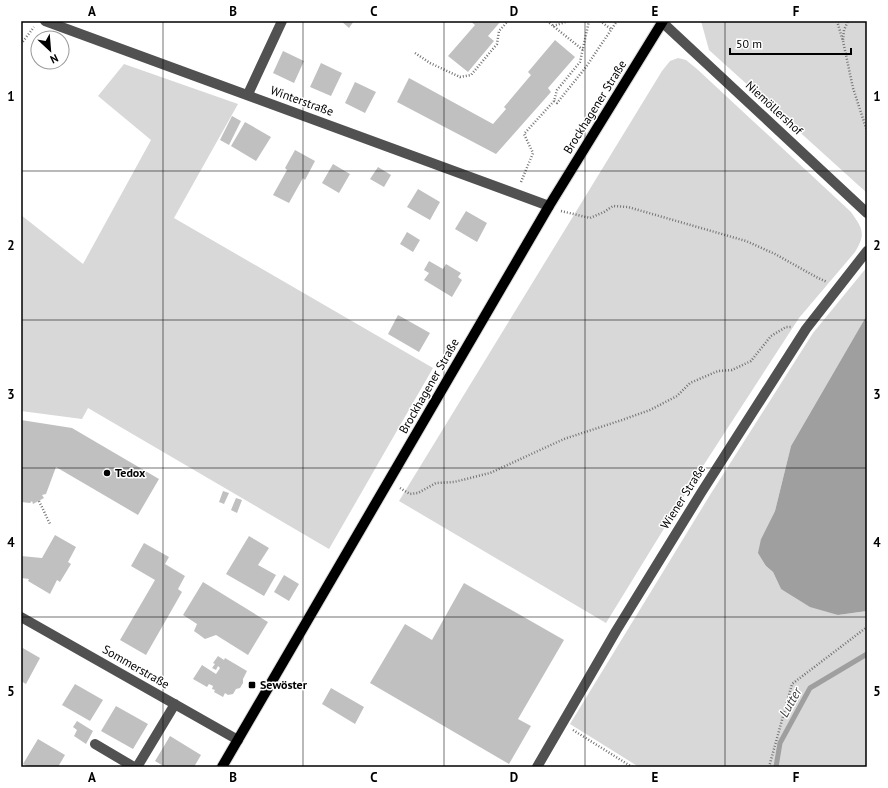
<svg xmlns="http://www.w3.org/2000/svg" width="888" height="788" font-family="'PT Sans',sans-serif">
	<rect width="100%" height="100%" fill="#fff"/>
	<path fill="#d8d8d8" d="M 701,21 L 867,21 L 867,193 L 709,50 Z
		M 678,58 L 686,60 L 697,69 L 851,212 C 863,229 866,234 855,252 L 799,318 L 692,483 L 606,623 L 399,501 L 662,71 L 670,61 Z
		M 124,64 L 238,104 L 174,218 L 433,368 L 329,549 L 88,408 L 82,419 L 21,411 L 21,215 L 83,264 L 151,140 L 98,96 Z
		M 867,267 L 867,315 L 791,446 L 775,511 L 761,539 L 766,566 L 773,572 L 781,589 L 838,615 L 867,611 L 867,767 L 639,767 L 570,724 L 710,495 L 813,333 Z"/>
	<path fill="#9f9f9f" d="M 867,315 L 867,611 L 838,615 L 810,607 L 781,589 L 773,572 L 766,566 L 758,553 L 761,539 L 775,511 L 791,446 Z"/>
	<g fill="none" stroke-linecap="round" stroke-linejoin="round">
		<path stroke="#9f9f9f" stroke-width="5" d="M 776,767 L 780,743 L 810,688 L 867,654"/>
	</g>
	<path fill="#c0c0c0" d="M 341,21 L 354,21 L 349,28 Z
		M 470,21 L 501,21 L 488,36 L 494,41 L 468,72 L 448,56 L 475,25 Z
		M 555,40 L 575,57 L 548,88 L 551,92 L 496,154 L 397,102 L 409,78 L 493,124 L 506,109 L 504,107 L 531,75 L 528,72 Z
		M 283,51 L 304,61 L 294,83 L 273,73 Z
		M 321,63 L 342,73 L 331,96 L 310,87 Z
		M 355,82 L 376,92 L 365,113 L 345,103 Z
		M 232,116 L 241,121 L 229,145 L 220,140 Z
		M 245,122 L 271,137 L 256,161 L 231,146 Z
		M 295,150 L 315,161 L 305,180 L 303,178 L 289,203 L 273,195 L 287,170 L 285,168 Z
		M 333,164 L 350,174 L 339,193 L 322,183 Z
		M 378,167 L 391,175 L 384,187 L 370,179 Z
		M 418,189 L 440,202 L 430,220 L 407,207 Z
		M 466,211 L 487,223 L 477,242 L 455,229 Z
		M 407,232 L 420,240 L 413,252 L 400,244 Z
		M 429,261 L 443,269 L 446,264 L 461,273 L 458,277 L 462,280 L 452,297 L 424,280 L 429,273 L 424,270 Z
		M 398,315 L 430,333 L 419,352 L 388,334 Z
		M 21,420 L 72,428 L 159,479 L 138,515 L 56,467 L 46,494 L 42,495 L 44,498 L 33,504 L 32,501 L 30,503 L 21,502 Z
		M 223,491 L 229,493 L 224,504 L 219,502 Z
		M 236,498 L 242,500 L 237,513 L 231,510 Z
		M 55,535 L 76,547 L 68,562 L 71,564 L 60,582 L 57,580 L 50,594 L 28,581 L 29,579 L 21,578 L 21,556 L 42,558 Z
		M 249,536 L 269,548 L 258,565 L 276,575 L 264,596 L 226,574 Z
		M 144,543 L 169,557 L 165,564 L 185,576 L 178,589 L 182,592 L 146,655 L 120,640 L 155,580 L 131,566 Z
		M 284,575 L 299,584 L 289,601 L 274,592 Z
		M 203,582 L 268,622 L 248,655 L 216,635 L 205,639 L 194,631 L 197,624 L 183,615 Z
		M 464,583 L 564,640 L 518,719 L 531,726 L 509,764 L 370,683 L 405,624 L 432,640 Z
		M 21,647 L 40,658 L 26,684 L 21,681 Z
		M 218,656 L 224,660 L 225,658 L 247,671 L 243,679 L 243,683 L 240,688 L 236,689 L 233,694 L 228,695 L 225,693 L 223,697 L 214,692 L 215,690 L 212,689 L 213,686 L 209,684 L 207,687 L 193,679 L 202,665 L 216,674 L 220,668 L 218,666 L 216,670 L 212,668 L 215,664 L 213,663 Z
		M 75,684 L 103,700 L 90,721 L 62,705 Z
		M 331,688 L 364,707 L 355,724 L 322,704 Z
		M 116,706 L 148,724 L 133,749 L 101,731 Z
		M 77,721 L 93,731 L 86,744 L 74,736 L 77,730 L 73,727 Z
		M 170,736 L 201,755 L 194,767 L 165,767 L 155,761 Z
		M 38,739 L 65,755 L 58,767 L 29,767 L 23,764 Z"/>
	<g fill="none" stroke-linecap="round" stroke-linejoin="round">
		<defs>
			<path id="major" d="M 222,767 L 549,206 L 663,21"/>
		</defs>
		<use href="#major" stroke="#dbdbdb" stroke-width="12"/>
		<path stroke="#737373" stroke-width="2.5" stroke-dasharray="1 2" stroke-linecap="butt" d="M 547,21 L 583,50
			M 600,21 L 611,29
			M 837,21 L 843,41 L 853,88 L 867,131
			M 553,26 L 569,21
			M 843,40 L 844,30 L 848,21
			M 21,44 L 34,27
			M 415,53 L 430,63 L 460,77 L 471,75 L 497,44 L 499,31 L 508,21
			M 554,101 L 557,103 L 586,67 L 617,21
			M 521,182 L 533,153 L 524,134 L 554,101 L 557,90 L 580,62 L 589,21
			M 561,211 L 590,218 L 604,212 L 613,206 L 628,207 L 746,241 L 775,254 L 818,278 L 827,282
			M 400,488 L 410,494 L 418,493 L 436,483 L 454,482 L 490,473 L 564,439 L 622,420 L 650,410 L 677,396 L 690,383 L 718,371 L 732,370 L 751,361 L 771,336 L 786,327 L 791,327
			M 39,501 L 50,524
			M 573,730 L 632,767
			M 769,767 L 792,684 L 867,627"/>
		<path stroke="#515151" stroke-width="10" d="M 45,21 L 549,206
			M 662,22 L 867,213
			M 248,94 L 282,21
			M 21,617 L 238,740
			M 95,744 L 134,767
			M 137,767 L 175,704
			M 537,767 L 616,631 L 701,493 L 806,329 L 867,251"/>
		<use href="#major" stroke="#000" stroke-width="10"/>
	</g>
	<path fill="none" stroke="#000" stroke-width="1" stroke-opacity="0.55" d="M 163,21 L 163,767M 303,21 L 303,767M 444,21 L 444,767M 585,21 L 585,767M 725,21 L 725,767M 21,171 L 867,171M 21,320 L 867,320M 21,468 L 867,468M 21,617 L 867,617"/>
	<g fill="#000" stroke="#fff" stroke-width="1.5">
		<circle cx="107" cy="473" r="4"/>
		<rect x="248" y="681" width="8" height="8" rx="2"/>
	</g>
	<g text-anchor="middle" stroke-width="3" stroke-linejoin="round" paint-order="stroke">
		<g font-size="12" fill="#000" stroke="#fff">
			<text transform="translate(302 101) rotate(20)" y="4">Winterstraße</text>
			<text transform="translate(595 107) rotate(-58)" y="4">Brockhagener Straße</text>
			<text transform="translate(774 108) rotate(43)" y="4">Niemöllershof</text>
			<text transform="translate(429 386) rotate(-60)" y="4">Brockhagener Straße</text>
			<text transform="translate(683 497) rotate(-58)" y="4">Wiener Straße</text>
			<text transform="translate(136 667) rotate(30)" y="4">Sommerstraße</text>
		</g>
		<g font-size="12" font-weight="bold" fill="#000" stroke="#fff" text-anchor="start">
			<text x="115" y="477">Tedox</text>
			<text x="260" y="689">Sewöster</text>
		</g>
		<g font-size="13" font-style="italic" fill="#404040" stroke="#fff">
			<text transform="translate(790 702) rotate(-61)" y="5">Lutter</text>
		</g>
	</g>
	<rect width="888" height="788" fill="none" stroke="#ffffff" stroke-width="44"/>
	<g transform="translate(50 50) rotate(154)"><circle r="19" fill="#ffffff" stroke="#999999"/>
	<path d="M0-3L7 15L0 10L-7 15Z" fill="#000000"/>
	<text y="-6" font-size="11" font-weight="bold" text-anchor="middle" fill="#000000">N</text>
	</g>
	<path d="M730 48v6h121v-6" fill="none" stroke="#000000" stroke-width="2"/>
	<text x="736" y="48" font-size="12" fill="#000000" stroke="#ffffff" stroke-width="3" paint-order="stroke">50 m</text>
	<rect x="22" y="22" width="844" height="744" fill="none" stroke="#000" stroke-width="1.5"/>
	<g font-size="13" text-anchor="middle" font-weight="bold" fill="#000">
		<text x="92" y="16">A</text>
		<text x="233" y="16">B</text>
		<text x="374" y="16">C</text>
		<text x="514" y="16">D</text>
		<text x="655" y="16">E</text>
		<text x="796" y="16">F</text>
		<text x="11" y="101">1</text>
		<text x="877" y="101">1</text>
		<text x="11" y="250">2</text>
		<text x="877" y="250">2</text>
		<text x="11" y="399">3</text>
		<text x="877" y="399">3</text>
		<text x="11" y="547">4</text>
		<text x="877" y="547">4</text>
		<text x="11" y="696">5</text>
		<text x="877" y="696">5</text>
		<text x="92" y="782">A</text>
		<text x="233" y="782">B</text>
		<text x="374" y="782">C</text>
		<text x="514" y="782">D</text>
		<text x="655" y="782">E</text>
		<text x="796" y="782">F</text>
	</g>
</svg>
